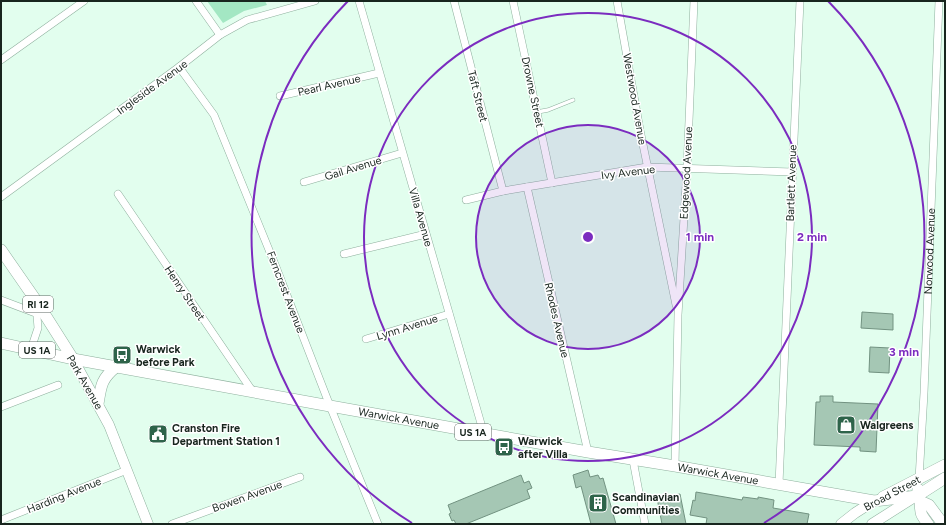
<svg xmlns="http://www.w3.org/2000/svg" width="946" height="525" font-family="Figtree,sans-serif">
	<rect width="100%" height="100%" fill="#e2feee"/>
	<path fill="#a3e7c3" d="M 207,1 L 265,1 L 267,5 L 244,11 L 223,23 Z"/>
	<path fill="#a5c7b4" stroke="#729281" d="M 862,312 L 893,314 L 893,330 L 861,328 Z
		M 870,347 L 890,348 L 889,373 L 869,372 Z
		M 820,396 L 833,396 L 833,402 L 878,404 L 876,452 L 860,451 L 860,447 L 814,445 L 816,402 L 820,402 Z
		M 588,470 L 590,477 L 598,475 L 600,479 L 603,478 L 616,524 L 591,524 L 581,486 L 576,488 L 573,475 Z
		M 521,475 L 524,483 L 529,481 L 532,488 L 527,490 L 530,498 L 466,524 L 456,524 L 454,520 L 452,521 L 449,514 L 451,513 L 448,505 Z
		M 696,492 L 742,500 L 743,497 L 758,499 L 758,497 L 774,500 L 773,508 L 809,514 L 807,524 L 706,524 L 707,518 L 690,515 L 693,500 L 695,501 Z
		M 680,494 L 686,524 L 662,524 L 657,498 Z"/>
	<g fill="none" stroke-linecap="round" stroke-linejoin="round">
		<defs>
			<path id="service" d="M 537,112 L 548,110 L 573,100"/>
			<g id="minor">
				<path d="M 196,1 L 220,35"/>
				<path d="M 359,1 L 484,434"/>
				<path d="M 454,1 L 503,191"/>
				<path d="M 513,1 L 552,183"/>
				<path d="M 617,1 L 640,130 L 676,305"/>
				<path d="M 1,60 L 84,1"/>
				<path d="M 179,67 L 214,115 L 276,267 L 330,406 L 378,524"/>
				<path d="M 280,96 L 379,73"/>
				<path d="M 304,182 L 402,153"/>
				<path d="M 527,187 L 588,452"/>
				<path d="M 118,194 L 253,392"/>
				<path d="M 1,197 L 179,67 L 220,35 L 247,20 L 315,1"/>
				<path d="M 466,200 L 503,191 L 647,167 L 792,172"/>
				<path d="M 344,254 L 426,234"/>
				<path d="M 1,300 L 38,314"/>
				<path d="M 366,339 L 449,314"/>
				<path d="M 31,349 L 38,328 L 36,304"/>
				<path d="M 1,407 L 58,385"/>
				<path d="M 633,460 L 645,524"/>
				<path d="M 675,466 L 678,315 L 687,169 L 694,1"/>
				<path id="s1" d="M 919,479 L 924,393 L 939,1"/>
				<path d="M 779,484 L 800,1"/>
				<path d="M 1,520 L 127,470"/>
				<path d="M 172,524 L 300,477"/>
			</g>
			<path id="secondary" d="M 73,359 L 109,425 L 148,524
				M 841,524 L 855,513 L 874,501
				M 872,524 L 916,496"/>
			<g id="primary">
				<path d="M 1,250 L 35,299 L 73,359"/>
				<path id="s2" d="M 1,343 L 73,359 L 330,406 L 588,452 L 675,466 L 874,501 L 917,496 L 945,478"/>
				<path d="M 98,404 C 101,386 101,379 116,367"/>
				<path d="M 918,489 C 917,497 919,496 920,502 C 921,515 920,513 928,524"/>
				<path d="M 883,497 L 945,465"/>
				<path d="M 920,501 L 929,505 L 943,524"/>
			</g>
		</defs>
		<use href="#service" stroke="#8fb09e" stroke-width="4.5"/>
		<use href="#minor" stroke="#8fb09e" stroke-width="8"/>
		<use href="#secondary" stroke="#8fb09e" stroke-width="11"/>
		<use href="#primary" stroke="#8fb09e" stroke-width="12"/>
		<use href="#service" stroke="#fff" stroke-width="3.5"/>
		<use href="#minor" stroke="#fff" stroke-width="7"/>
		<use href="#secondary" stroke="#fff" stroke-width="10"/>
		<use href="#primary" stroke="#fff" stroke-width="11"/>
	</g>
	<circle cx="588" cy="237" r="112" fill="#7b2cbf" fill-opacity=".12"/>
	<g fill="none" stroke="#7b2cbf" stroke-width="2">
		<circle cx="588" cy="237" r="112"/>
		<circle cx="588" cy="237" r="224"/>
		<path d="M412 523A336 336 0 0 1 348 1M828 1A336 336 0 0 1 764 523"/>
	</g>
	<defs>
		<symbol id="bus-square" viewBox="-11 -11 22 22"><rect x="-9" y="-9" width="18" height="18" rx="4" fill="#2e644a" stroke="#fff"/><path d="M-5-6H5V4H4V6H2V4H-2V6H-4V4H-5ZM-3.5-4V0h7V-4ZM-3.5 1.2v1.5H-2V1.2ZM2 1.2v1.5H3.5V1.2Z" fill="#fff"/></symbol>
		<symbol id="shop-square" viewBox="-11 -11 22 22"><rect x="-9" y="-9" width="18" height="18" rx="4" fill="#2e644a" stroke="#fff"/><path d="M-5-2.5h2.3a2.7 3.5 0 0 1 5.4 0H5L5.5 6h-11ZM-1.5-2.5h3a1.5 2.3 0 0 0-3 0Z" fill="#fff"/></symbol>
		<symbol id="civic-square" viewBox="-11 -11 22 22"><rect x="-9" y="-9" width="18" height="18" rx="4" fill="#2e644a" stroke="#fff"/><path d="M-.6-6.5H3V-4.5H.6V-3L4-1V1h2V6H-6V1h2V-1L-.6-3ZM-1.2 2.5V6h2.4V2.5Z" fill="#fff"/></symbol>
		<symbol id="building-square" viewBox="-11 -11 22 22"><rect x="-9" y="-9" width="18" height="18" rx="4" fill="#2e644a" stroke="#fff"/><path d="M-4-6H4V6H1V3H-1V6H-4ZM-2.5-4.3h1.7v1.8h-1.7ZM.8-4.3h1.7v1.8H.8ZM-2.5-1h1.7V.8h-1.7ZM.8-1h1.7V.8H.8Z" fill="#fff"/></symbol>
	</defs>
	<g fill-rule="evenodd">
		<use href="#bus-square" x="111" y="344" width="22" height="22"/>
		<use href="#shop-square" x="835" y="414" width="22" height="22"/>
		<use href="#civic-square" x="147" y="423" width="22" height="22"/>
		<use href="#bus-square" x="493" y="436" width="22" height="22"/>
		<use href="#building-square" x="587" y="492" width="22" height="22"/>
	</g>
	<g text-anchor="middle" stroke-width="3" stroke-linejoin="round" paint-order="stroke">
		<g fill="#fff" stroke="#5d6662" stroke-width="1">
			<rect x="23" y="296" width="30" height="16" rx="3"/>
			<rect x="19" y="342" width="36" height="16" rx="3"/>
			<rect x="455" y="424" width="36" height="16" rx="3"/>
		</g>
		<g font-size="10" font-weight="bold" fill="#18251e">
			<text x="38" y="308">RI 12</text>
			<text x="37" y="354">US 1A</text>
			<text x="473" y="436">US 1A</text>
		</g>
		<g font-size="11" fill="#18251e" stroke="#fff">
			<text transform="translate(329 85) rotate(-13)" y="4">Pearl Avenue</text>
			<text transform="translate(152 87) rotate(-36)" y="4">Ingleside Avenue</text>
			<text transform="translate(533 92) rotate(78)" y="4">Drowne Street</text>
			<text transform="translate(478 96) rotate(76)" y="4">Taft Street</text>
			<text transform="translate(635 99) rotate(80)" y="4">Westwood Avenue</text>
			<text transform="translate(353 168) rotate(-17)" y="4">Gail Avenue</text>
			<text transform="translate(628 172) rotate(-7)" y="4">Ivy Avenue</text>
			<text transform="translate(686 173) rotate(-87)" y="4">Edgewood Avenue</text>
			<text transform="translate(791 183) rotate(-88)" y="4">Bartlett Avenue</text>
			<text transform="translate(421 217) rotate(74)" y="4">Villa Avenue</text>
			<text dy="4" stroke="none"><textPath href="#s1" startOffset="228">Norwood Avenue</textPath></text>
			<text transform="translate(286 292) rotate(69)" y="4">Ferncrest Avenue</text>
			<text transform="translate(185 293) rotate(56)" y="4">Henry Street</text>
			<text transform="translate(557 320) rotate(77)" y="4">Rhodes Avenue</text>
			<text transform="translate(407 327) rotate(-17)" y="4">Lynn Avenue</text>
			<text transform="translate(85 382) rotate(60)" y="4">Park Avenue</text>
			<text dy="4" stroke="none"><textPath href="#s2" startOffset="405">Warwick Avenue</textPath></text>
			<text dy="4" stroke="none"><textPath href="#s2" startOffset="729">Warwick Avenue</textPath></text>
			<text transform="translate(892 493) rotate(-28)" y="4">Broad Street</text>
			<text transform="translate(64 495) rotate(-22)" y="4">Harding Avenue</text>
			<text transform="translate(247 496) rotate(-20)" y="4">Bowen Avenue</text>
		</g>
		<g font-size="11" font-weight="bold" fill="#18251e" stroke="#fff" text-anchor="start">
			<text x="136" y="353">Warwick<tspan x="136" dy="13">before Park</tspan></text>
			<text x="860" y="429">Walgreens</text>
			<text x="172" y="432">Cranston Fire<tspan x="172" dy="13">Department Station 1</tspan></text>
			<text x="518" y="445">Warwick<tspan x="518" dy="13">after Villa</tspan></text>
			<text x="612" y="501">Scandinavian<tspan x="612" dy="13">Communities</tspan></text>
		</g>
	</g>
	<circle cx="588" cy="237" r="6" fill="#7b2cbf" stroke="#fff" stroke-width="2"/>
	<g font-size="12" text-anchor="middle" font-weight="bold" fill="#7b2cbf" stroke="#fff" stroke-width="3" stroke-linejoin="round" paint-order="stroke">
		<text x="700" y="241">1 min</text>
		<text x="812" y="241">2 min</text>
		<text x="904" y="356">3 min</text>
	</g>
	<rect width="946" height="525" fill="none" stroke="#18251e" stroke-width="4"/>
</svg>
